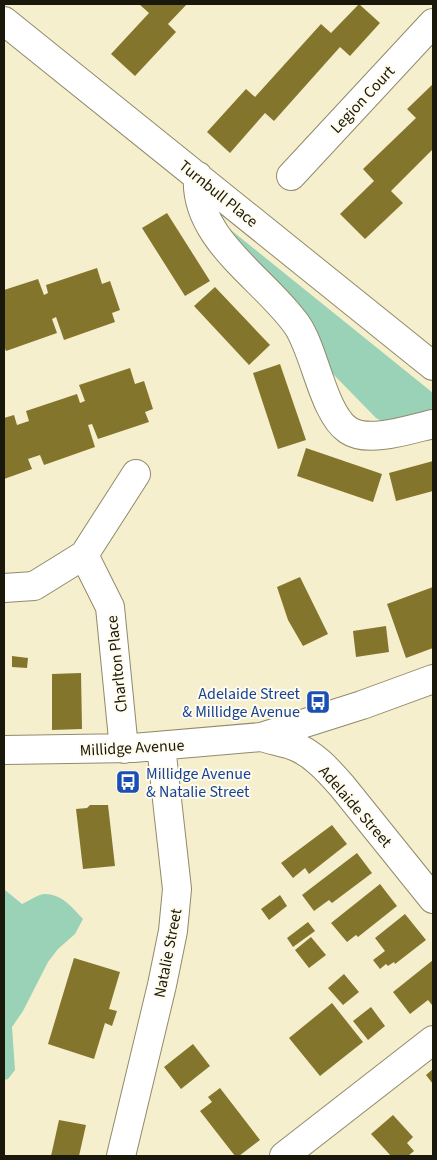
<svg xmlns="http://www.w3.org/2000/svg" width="437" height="1160" font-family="'Source Sans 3',sans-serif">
	<rect width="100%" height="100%" fill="#f6efcd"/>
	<path fill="#9ad2b7" d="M 221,222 L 433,393 L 433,411 C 417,416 391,428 376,418 L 334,375 L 234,243 Z
		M 5,890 L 22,904 C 29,901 37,895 44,894 C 61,893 73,908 83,919 L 75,934 L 58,949 L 48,962 L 23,1011 L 12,1027 L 15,1070 L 8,1079 L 4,1080 L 4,896 Z"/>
	<path fill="#84752d" d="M 139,4 L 187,4 L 168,24 L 176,32 L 135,76 L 111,54 L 149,13 Z
		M 359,4 L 380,23 L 350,56 L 340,47 L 274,121 L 265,113 L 230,153 L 207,132 L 246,89 L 255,97 L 321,24 L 331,33 Z
		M 433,84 L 433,149 L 391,191 L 403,203 L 365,239 L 340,214 L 374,181 L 363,169 L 416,118 L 407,109 Z
		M 167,213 L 210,281 L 185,296 L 142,228 Z
		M 97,268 L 102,284 L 110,281 L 120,310 L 112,313 L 115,322 L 64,340 L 56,317 L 52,319 L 57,333 L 6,351 L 4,346 L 4,290 L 38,279 L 44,295 L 48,293 L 46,285 Z
		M 215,287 L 270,345 L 249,365 L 194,306 Z
		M 280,364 L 306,440 L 278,449 L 253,373 Z
		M 130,368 L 135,384 L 144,381 L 153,409 L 145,412 L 149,422 L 98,439 L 92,424 L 88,425 L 95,447 L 44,465 L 40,455 L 28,459 L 32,469 L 4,479 L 4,418 L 14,415 L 17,425 L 29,421 L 26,411 L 77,394 L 80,403 L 85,401 L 79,385 Z
		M 306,448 L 382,474 L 373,502 L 297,476 Z
		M 433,461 L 433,491 L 396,501 L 389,473 Z
		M 300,577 L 328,634 L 303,646 L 288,620 L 277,587 Z
		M 433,587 L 433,648 L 406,658 L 387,604 Z
		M 386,626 L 389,652 L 356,657 L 353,631 Z
		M 12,656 L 28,658 L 27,668 L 12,667 Z
		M 81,673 L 82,729 L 52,730 L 52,674 Z
		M 90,805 L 108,805 L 115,866 L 83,869 L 76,809 L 87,808 Z
		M 332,825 L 347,844 L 309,874 L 305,868 L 293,878 L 281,863 Z
		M 357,853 L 372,873 L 332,903 L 329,900 L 314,911 L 302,895 Z
		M 380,884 L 397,906 L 358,937 L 356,935 L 347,942 L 331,923 Z
		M 280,895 L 287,906 L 269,920 L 261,909 Z
		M 405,914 L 426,940 L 395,964 L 394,962 L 388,966 L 386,964 L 380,969 L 373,960 L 385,951 L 375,938 Z
		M 308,922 L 315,931 L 293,947 L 287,938 Z
		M 311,937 L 326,955 L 309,968 L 295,950 Z
		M 74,958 L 120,972 L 109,1009 L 117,1011 L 112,1026 L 105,1023 L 94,1059 L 48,1044 Z
		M 433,960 L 433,1004 L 432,1005 L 428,1000 L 410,1014 L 393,992 Z
		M 344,974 L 359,992 L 343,1005 L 328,988 Z
		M 332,1003 L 363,1042 L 320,1076 L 289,1038 Z
		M 371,1007 L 385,1026 L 368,1040 L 353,1021 Z
		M 193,1044 L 210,1066 L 181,1089 L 164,1067 Z
		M 433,1069 L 433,1084 L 426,1075 Z
		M 220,1088 L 260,1140 L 239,1156 L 235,1156 L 200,1111 L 212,1102 L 208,1097 Z
		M 393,1115 L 413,1137 L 407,1143 L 414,1151 L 408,1156 L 391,1156 L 371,1134 Z
		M 59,1120 L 86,1125 L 79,1156 L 51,1156 Z"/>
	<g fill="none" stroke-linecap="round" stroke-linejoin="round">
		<defs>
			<path id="minor" d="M 4,21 L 433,366
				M 198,176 C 193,239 265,279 297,325 C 315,351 323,413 348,430 C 368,444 411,429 433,424
				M 291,176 L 433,23
				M 84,555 L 110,607 L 124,749
				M 4,588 L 34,586 L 84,555 L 136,474
				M 261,737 C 271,740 281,742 291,745 C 312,752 328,770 342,786 L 433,899
				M 4,750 L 133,748 L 261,737 L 362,705 L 433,679
				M 121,1156 L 162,985 L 173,931 L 177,889 L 161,746
				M 284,1156 L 433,1040"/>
		</defs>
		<use href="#minor" stroke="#918a6b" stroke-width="30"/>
		<use href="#minor" stroke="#fff" stroke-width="28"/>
	</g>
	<defs>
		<symbol id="bus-square" viewBox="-11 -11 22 22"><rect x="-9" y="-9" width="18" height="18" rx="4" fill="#1a4fb4" stroke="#fffcee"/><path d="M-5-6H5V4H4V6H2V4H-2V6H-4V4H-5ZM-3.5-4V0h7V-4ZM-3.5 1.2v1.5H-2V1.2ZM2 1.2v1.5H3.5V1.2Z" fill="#fff"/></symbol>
	</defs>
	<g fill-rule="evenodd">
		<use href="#bus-square" x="304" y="688" width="28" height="28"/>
		<use href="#bus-square" x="114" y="768" width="28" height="28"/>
	</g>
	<g text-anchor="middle" stroke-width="4" stroke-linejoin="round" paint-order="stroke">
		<g font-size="16" fill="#1a170b" stroke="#fffcee">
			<text transform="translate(362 99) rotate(-47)" y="6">Legion Court</text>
			<text transform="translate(219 193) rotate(39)" y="6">Turnbull Place</text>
			<text transform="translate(116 664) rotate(-96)" y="6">Charlton Place</text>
			<text transform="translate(132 747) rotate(-3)" y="6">Millidge Avenue</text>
			<text transform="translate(356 806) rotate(49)" y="6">Adelaide Street</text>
			<text transform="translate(167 953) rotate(-79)" y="6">Natalie Street</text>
		</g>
		<g font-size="16" fill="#164399" stroke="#fffcee" text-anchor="end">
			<text x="300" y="699">Adelaide Street<tspan x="300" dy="18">&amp; Millidge Avenue</tspan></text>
			<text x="146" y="779" text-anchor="start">Millidge Avenue<tspan x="146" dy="18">&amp; Natalie Street</tspan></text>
		</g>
	</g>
	<rect width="437" height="1160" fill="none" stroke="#1a170b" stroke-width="10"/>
</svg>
